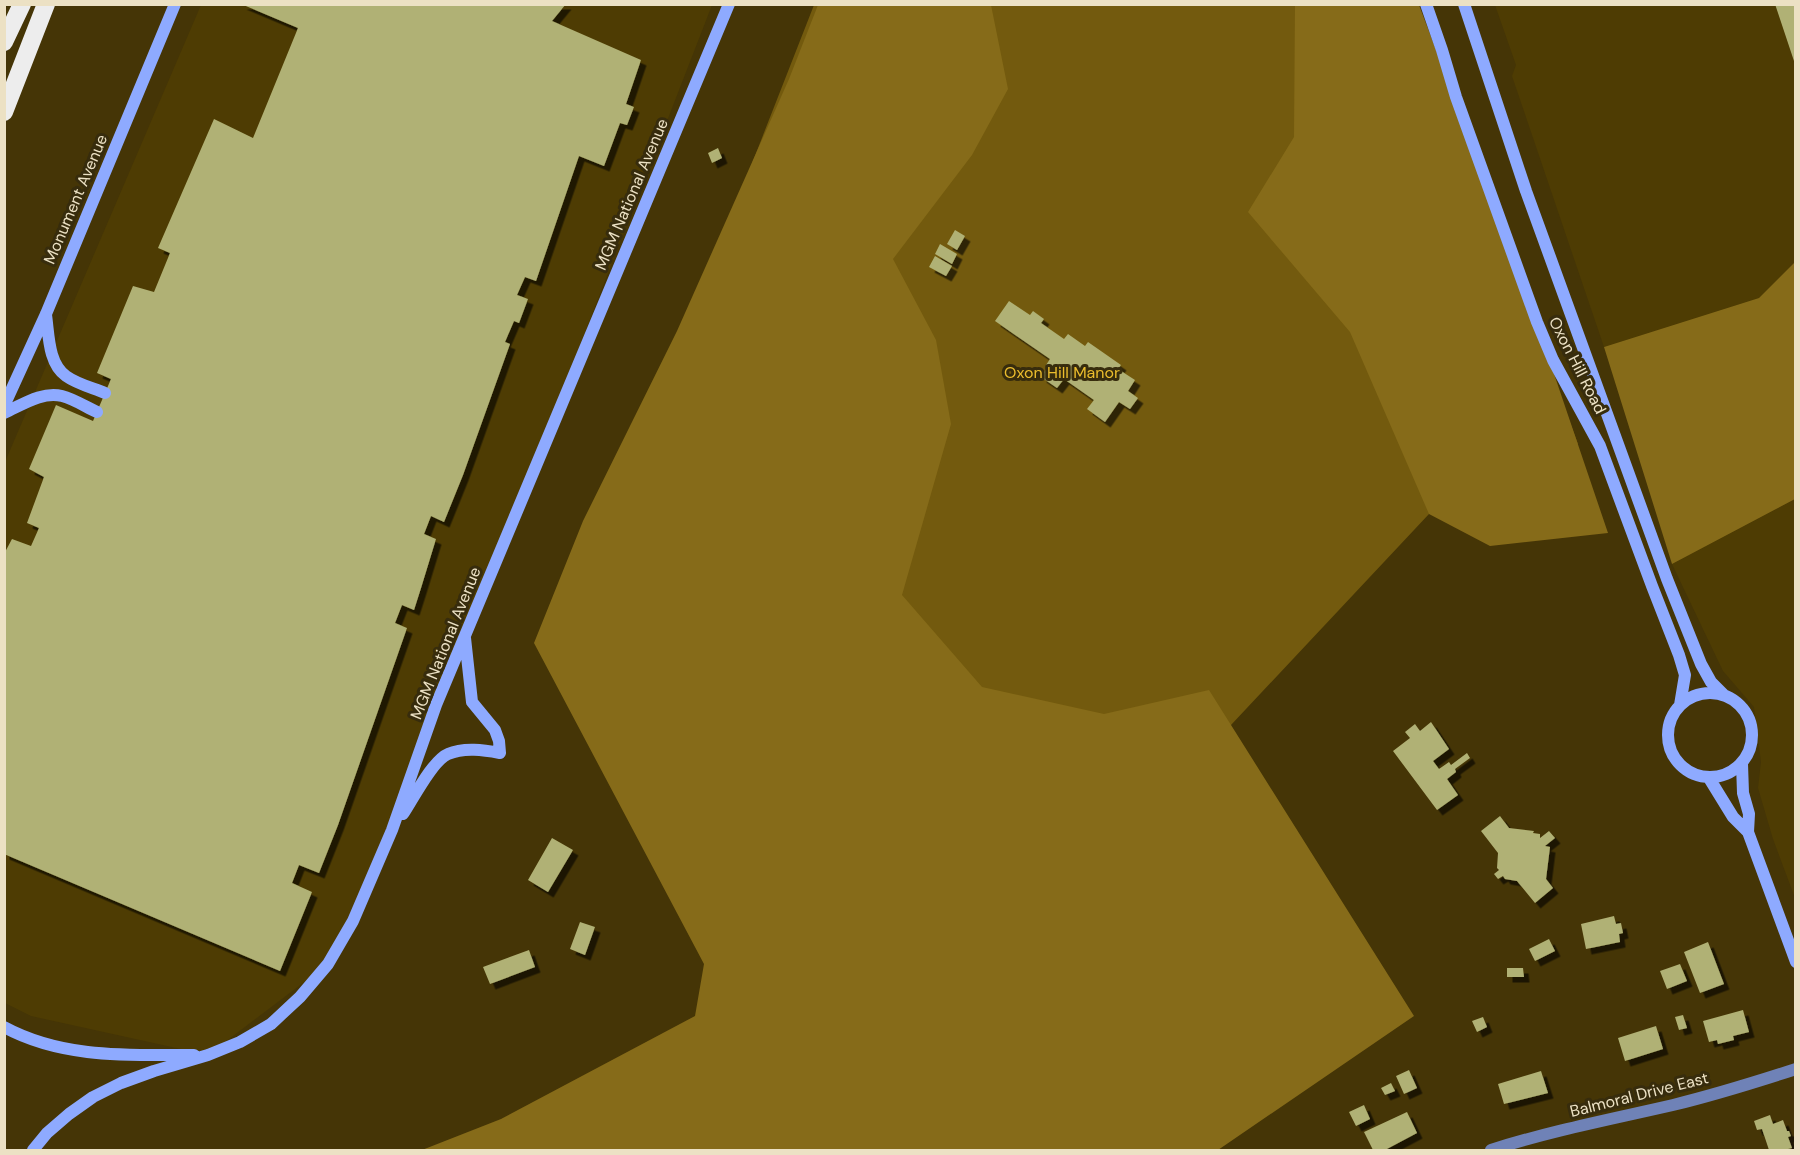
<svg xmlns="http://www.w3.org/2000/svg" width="1800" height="1155" font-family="'DM Sans',sans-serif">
	<defs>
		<filter id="shadow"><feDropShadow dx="5.5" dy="5.5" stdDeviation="0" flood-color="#0009"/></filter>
	</defs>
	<rect width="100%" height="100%" fill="#453506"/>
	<path fill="#4e3c03" d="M 201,5 L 712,5 L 392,830 L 328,964 L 208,1055 L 31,1016 L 5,1003 L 5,462 Z
		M 1495,5 L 1795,5 L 1795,262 L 1759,298 L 1604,347 L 1512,76 L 1516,65 Z
		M 1795,499 L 1795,898 L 1773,839 L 1758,788 L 1761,762 L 1754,707 L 1723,671 L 1672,564 Z"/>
	<path fill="#735a0e" d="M 814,5 L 1416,5 L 1578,444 L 1429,514 L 1231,725 L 1072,782 L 623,493 Z"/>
	<path fill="#866b19" d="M 818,5 L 991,5 L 1008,89 L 972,155 L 893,259 L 936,340 L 951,424 L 902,595 L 982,687 L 1104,714 L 1209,690 L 1414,1016 L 1218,1150 L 422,1150 L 501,1119 L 695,1016 L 704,964 L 534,643 L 583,521 L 677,331 L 789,79 Z
		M 1295,5 L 1419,5 L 1512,250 L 1608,533 L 1490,546 L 1429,514 L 1350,332 L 1248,212 L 1294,137 Z
		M 1795,262 L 1795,499 L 1672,564 L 1604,347 L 1759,298 Z"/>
	<path fill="#b0b174" filter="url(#shadow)" d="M 241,4 L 566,4 L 552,21 L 641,60 L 626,104 L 634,107 L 627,125 L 620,123 L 604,166 L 579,156 L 536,281 L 525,277 L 517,295 L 528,299 L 519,323 L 514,321 L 505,342 L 510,344 L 463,475 L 444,522 L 431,516 L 424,534 L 436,539 L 421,588 L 414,610 L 402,605 L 395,623 L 407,628 L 338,825 L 319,873 L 299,865 L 292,883 L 312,892 L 280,971 L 4,854 L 4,554 L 12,539 L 31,546 L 39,528 L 27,523 L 44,477 L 29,469 L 56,405 L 93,421 L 111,379 L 97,373 L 133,286 L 154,292 L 170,253 L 158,248 L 214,119 L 253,138 L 298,28 Z
		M 1775,4 L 1796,4 L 1796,64 L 1795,64 Z
		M 718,148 L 722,158 L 712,163 L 708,153 Z
		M 955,230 L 965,236 L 957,250 L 947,244 Z
		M 940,244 L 957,254 L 952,264 L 935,254 Z
		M 935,256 L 952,266 L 946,276 L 929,267 Z
		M 1009,301 L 1030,315 L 1033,311 L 1044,319 L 1041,323 L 1064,339 L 1068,334 L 1085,346 L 1088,342 L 1121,365 L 1118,369 L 1135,380 L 1128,391 L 1138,398 L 1130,409 L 1119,402 L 1105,422 L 1087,409 L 1094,400 L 1064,379 L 1057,388 L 1041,377 L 1048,366 L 1046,365 L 1050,359 L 995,321 Z
		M 1431,722 L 1449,749 L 1433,761 L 1439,769 L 1449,762 L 1451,765 L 1467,753 L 1470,758 L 1455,769 L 1456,772 L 1447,779 L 1458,795 L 1437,810 L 1393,751 L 1410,738 L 1405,732 L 1415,724 L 1420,731 Z
		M 1500,816 L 1509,828 L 1534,831 L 1533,833 L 1540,834 L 1540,838 L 1549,831 L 1555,838 L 1545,846 L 1550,847 L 1546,879 L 1553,888 L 1535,903 L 1517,881 L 1505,879 L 1503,876 L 1498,879 L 1494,874 L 1499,870 L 1497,868 L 1498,853 L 1481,831 Z
		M 552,838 L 573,850 L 548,892 L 528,880 Z
		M 1614,916 L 1616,924 L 1621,923 L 1623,933 L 1619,934 L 1620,942 L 1586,949 L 1581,924 Z
		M 580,922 L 595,927 L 585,955 L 570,949 Z
		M 1549,939 L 1555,951 L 1535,961 L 1529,949 Z
		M 1708,942 L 1724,984 L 1700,993 L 1684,952 Z
		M 529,950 L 535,967 L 490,984 L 483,967 Z
		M 1680,964 L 1687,981 L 1667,989 L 1660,971 Z
		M 1507,968 L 1523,968 L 1524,977 L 1507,977 Z
		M 1743,1010 L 1749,1032 L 1733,1036 L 1734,1040 L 1718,1044 L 1717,1040 L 1709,1042 L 1703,1021 Z
		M 1683,1015 L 1687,1028 L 1679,1030 L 1675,1017 Z
		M 1483,1017 L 1487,1027 L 1477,1032 L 1472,1021 Z
		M 1656,1026 L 1663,1049 L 1625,1061 L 1618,1038 Z
		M 1409,1070 L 1417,1088 L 1404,1094 L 1396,1076 Z
		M 1541,1071 L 1548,1093 L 1504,1104 L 1498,1084 Z
		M 1391,1083 L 1395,1091 L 1385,1095 L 1381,1088 Z
		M 1364,1105 L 1370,1119 L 1356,1126 L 1349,1112 Z
		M 1407,1112 L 1417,1133 L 1385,1150 L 1373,1150 L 1364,1132 Z
		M 1770,1115 L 1773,1124 L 1783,1120 L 1787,1131 L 1789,1131 L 1791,1136 L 1788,1137 L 1792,1148 L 1784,1150 L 1769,1150 L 1762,1129 L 1757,1130 L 1754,1121 Z"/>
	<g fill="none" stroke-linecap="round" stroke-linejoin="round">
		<path stroke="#6f82b7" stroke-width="12" d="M 1491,1150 C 1550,1131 1612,1119 1673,1105 C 1714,1095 1756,1082 1796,1069"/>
		<path stroke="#8eaaff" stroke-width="12" d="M 1426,4 L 1442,50 L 1456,97 L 1537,322 L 1553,360 L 1600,446 L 1652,586 L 1679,655 L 1685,675 L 1680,705
			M 1464,4 L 1526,191 L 1667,579 L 1701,664 L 1711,682 L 1724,695
			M 46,315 C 49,335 48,363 66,376 C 77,384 93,388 105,393
			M 4,406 L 46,314 L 175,4
			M 4,413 C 22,405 42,391 62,396 C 74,399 86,407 97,412
			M1668 735a42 42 0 1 1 84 0a42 42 0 1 1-84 0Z
			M 1742,764 L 1743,793 L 1749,814 L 1748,832
			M 1709,778 L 1733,817 L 1748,832 L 1796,962
			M 403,814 C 413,799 433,760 448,754 C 464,747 484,750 500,753 L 499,741 L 495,730 L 472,702 L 465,638
			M 4,1027 C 63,1059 130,1055 194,1055
			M 33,1150 L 47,1133 L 69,1114 L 93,1097 L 121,1083 L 154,1071 L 208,1055 L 240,1042 L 271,1024 L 300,997 L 328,964 L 353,921 L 392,830 L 436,705 L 729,4"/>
		<path stroke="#ededed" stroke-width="18" d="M 4,42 L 22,4
			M 4,112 L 46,4"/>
	</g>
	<g text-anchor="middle" stroke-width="6" stroke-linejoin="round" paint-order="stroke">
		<g font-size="16" fill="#ece1c4" stroke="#372c0d">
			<text transform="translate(631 194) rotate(-67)" y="6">MGM National Avenue</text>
			<text transform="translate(75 199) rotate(-67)" y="6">Monument Avenue</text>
			<text transform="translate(1578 365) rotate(63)" y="6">Oxon Hill Road</text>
			<text transform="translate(445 643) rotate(-68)" y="6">MGM National Avenue</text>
			<text transform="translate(1639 1094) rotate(-14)" y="6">Balmoral Drive East</text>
		</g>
		<g font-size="16" fill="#ecbd2d" stroke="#372c0d">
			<text x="1062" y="378">Oxon Hill Manor</text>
		</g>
	</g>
	<rect width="1800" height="1155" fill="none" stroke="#ece1c4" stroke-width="12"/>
</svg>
